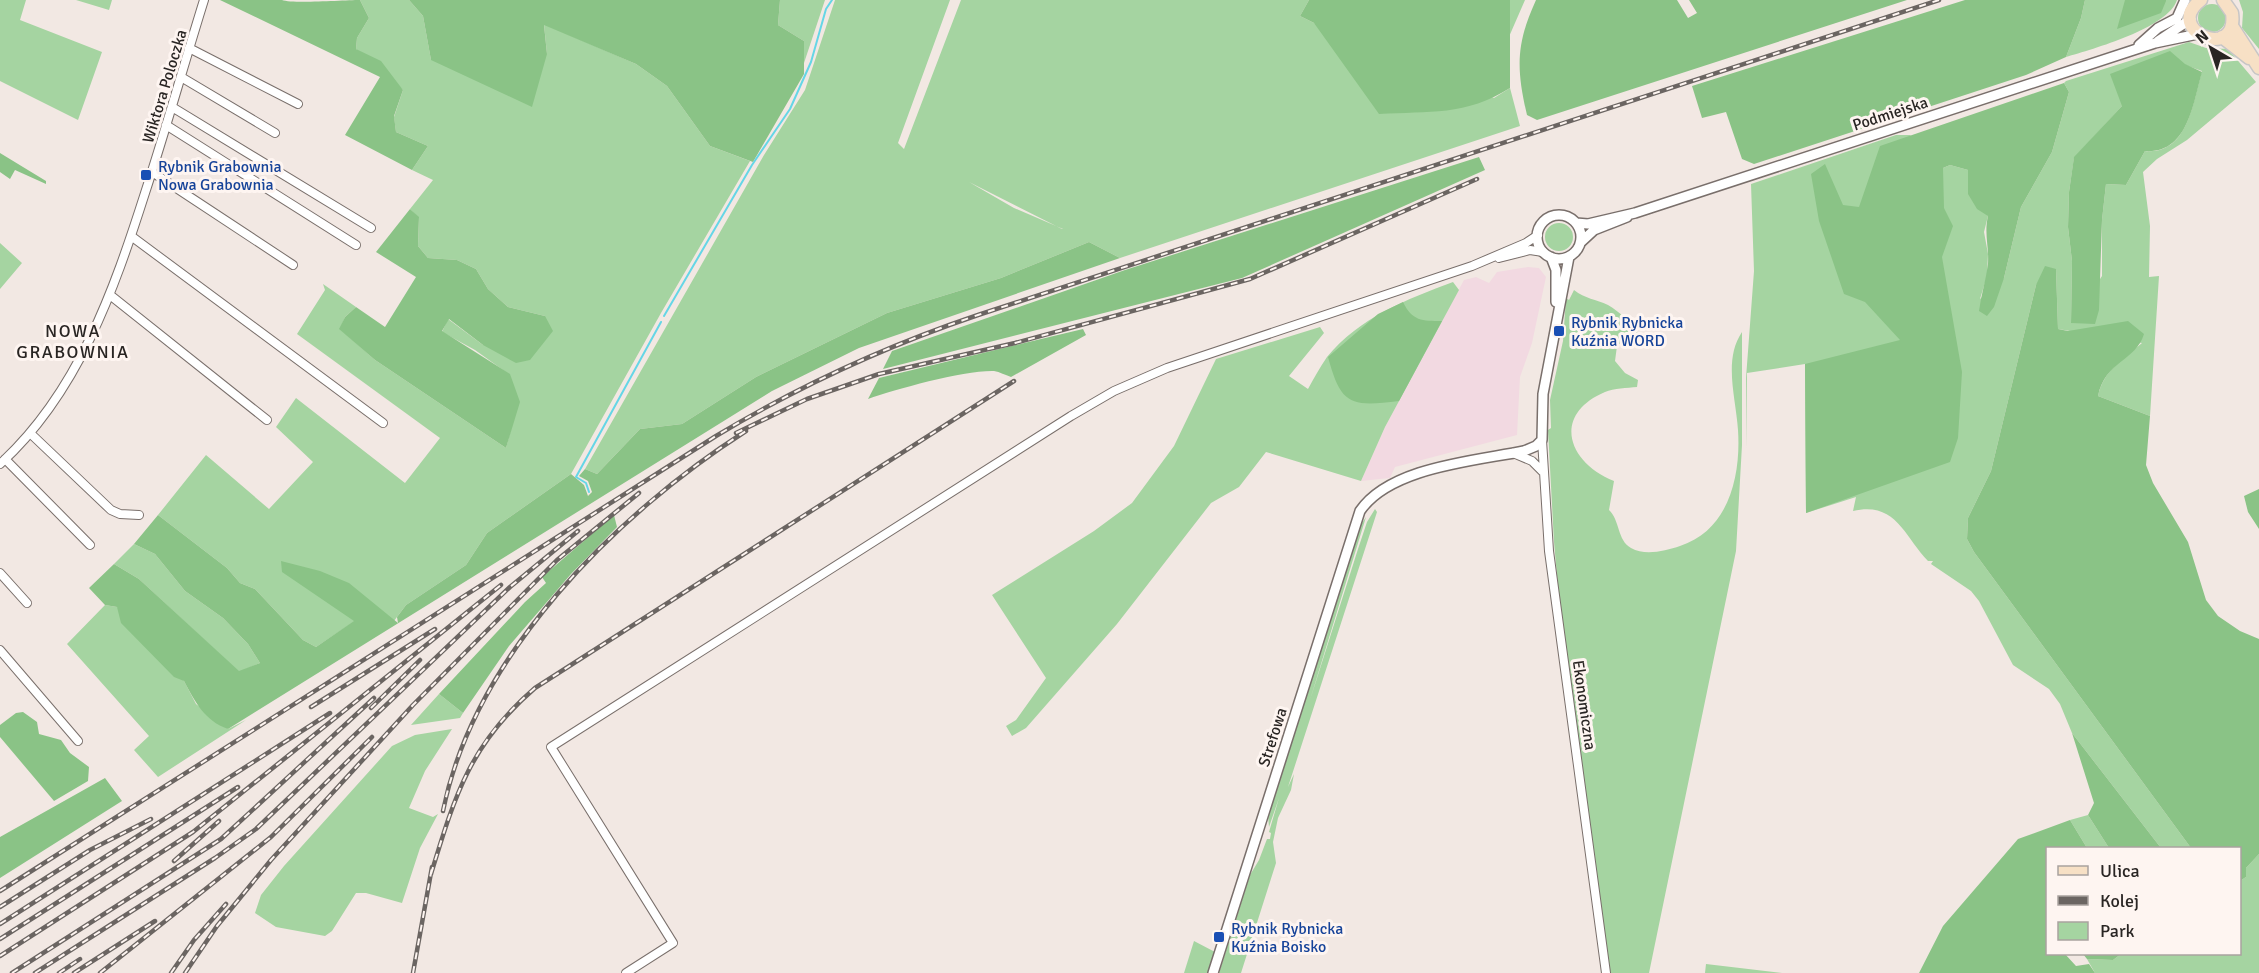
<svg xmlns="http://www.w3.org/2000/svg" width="2259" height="973" font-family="Signika,sans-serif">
	<rect width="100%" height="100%" fill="#f2e8e3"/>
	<path fill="#f2d9e1" d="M 1528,267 L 1539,268 L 1546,277 L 1532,343 L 1520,377 L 1517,435 L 1395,467 L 1390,478 L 1361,481 L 1385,427 L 1464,280 L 1476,277 L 1489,283 L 1497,272 Z"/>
	<path fill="#a5d4a1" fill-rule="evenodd" d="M 0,0 L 26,0 L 20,20 L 102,52 L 78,120 L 0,81 Z
		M 76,0 L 112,0 L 109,10 Z
		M 360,0 L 409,0 L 423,16 L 431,60 L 547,54 L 544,24 L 636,64 L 667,86 L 710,146 L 750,161 L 661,313 L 571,474 L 487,533 L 466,565 L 406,605 L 394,621 L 355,621 L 316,647 L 303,640 L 255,589 L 240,583 L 227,568 L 158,515 L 206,455 L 269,509 L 313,462 L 276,427 L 296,398 L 405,483 L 440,438 L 297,334 L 325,290 L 323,284 L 356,307 L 345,317 L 340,329 L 375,360 L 506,448 L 513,422 L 510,375 L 475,350 L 442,332 L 448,319 L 483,345 L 545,316 L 508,307 L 488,289 L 476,269 L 457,260 L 428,258 L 418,246 L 419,218 L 410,209 L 433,180 L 412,170 L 428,146 L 396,132 L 394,117 L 403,90 L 356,49 L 357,38 L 369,18 Z
		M 780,0 L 825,0 L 804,63 L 804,41 L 778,25 Z
		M 835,0 L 950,0 L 898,143 L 904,149 L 961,0 L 1309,0 L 1300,16 L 1314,23 L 1494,98 L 1510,88 L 1520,126 L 1120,258 L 1089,242 L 1001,278 L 887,313 L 756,377 L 682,424 L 640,429 L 597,474 L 585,469 L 764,155 L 805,90 ZM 969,182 L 1062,229 L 1063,229 L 1014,208 Z
		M 1509,0 L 1525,0 L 1508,39 Z
		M 2085,0 L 2177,0 C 2168,28 2093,49 2066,57 L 2081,18 Z
		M 2239,0 L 2259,0 L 2259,49 L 2242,28 L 2243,12 Z
		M2198 18a14 14 0 1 1 28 0a14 14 0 1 1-28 0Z
		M 2189,42 L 2206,48 L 2228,49 L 2256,82 L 2187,140 L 2157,159 L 2143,172 L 2150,226 L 2149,277 L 2159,276 L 2150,416 L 2098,396 C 2103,371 2123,359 2142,343 L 2058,329 L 2056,269 L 2036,285 L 1991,471 L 1968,518 L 1967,539 L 1974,552 L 2191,848 L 2161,848 L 2072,733 L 2060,704 L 2049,689 L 2013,665 L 1979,601 L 1971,591 L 1931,564 L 1933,561 L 1928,561 C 1904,536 1896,501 1853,511 L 1856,497 L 1806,513 L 1805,364 L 1747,373 L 1746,449 L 1746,378 L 1754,271 L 1751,184 L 1896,135 L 1910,135 L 1943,168 L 1950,165 L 1968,170 L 1988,216 L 1984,232 L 1988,254 L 1987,276 L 1980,299 L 2004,278 L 2021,207 L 2052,152 L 2069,92 L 2064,83 L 2066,81 ZM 2175,57 L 2185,65 L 2202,71 C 2193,102 2188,155 2145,151 L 2126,185 L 2106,184 L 2102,220 L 2102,276 L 2071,323 L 2072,261 L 2068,227 L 2069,192 L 2074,158 L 2123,105 Z
		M1545 237a14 14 0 1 1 28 0a14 14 0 1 1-28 0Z
		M 0,243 L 22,263 L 0,289 Z
		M 1453,282 L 1459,290 L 1385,427 L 1361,481 L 1266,452 L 1239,487 L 1211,503 L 1117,624 L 1026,728 L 1012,736 L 1006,726 L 1016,720 L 1046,678 L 992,595 L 1094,531 L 1132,503 L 1174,446 L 1216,359 L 1320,327 L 1324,333 L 1289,376 L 1308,389 C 1314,378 1320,367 1327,357 C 1359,318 1407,299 1453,282 Z
		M 1574,290 C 1585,299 1596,299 1608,305 C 1620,312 1631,323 1639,334 L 1628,337 L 1617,346 L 1615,361 L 1625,373 L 1638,380 L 1637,387 C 1627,388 1614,388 1605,392 C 1551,415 1568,463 1614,481 L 1609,510 C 1620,520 1617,540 1631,548 C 1645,556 1665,551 1680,546 C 1729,530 1741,476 1738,430 C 1736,398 1723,360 1742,332 L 1742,445 L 1736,551 L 1649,973 L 1610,973 L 1559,598 L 1554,542 L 1548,430 L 1551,428 L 1550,400 L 1563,341 L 1566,298 L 1569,300 Z
		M 1375,509 L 1377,512 L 1288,787 L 1294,774 L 1291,790 L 1278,818 L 1273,842 L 1276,863 L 1241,973 L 1219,973 L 1250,875 L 1259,860 L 1267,839 L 1270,839 L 1271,833 L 1269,832 L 1279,798 L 1269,827 L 1268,816 L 1360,526 L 1366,517 L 1310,700 L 1358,549 L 1367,522 Z
		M 134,544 L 155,554 L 185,591 L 223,618 L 248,644 L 260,663 L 239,672 L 139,579 L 114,564 Z
		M 105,605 L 117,607 L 184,681 L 196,704 L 228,729 L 246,720 L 158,777 L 134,750 L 149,736 L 67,644 Z
		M 439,694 L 463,713 L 460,718 L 411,725 Z
		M 452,729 L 425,771 L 409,808 L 433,817 L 438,814 L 420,848 L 402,903 L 366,893 L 356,893 L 332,931 L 325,936 L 276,927 L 255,913 L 261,895 L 284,866 L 392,746 L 415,735 Z
		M 2088,815 L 2109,848 L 2087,848 L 2070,820 Z
		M 2259,854 L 2259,973 L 2095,973 L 2087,959 L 2113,960 L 2121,954 L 2240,954 L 2240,881 L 2246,877 L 2246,868 Z
		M 1194,941 L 1215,952 L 1208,973 L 1184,973 Z
		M 1706,964 L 1782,973 L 1705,973 Z"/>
	<path fill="#8ac386" d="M 220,0 L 282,0 C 293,4 343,0 360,0 L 369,18 L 357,38 L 356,49 L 381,61 L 403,90 L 394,116 L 396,132 L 428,146 L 412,170 L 345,135 L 380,77 Z
		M 409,0 L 780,0 L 778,25 L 804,41 L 804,74 L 753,162 L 710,146 L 667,86 L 636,64 L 544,25 L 547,54 L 532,107 L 431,60 L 423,16 Z
		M 1309,0 L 1510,0 L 1510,88 C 1466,116 1429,111 1379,114 L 1314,23 L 1300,16 Z
		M 1536,0 L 1677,0 L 1688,18 L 1697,13 L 1689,0 L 1907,0 L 1537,120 L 1527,115 C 1516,68 1516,44 1536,0 Z
		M 1965,0 L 2085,0 L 2081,18 L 2066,57 L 2026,75 L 1754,164 L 1742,159 L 1726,112 L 1702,118 L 1692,86 Z
		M 2125,0 L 2166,0 L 2166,1 L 2161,13 L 2117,29 Z
		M 2170,51 L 2185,64 L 2202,72 C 2193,103 2188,154 2145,151 L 2126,185 L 2106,184 L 2102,220 L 2099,310 L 2095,324 L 2071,323 L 2072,261 L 2068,227 L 2069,192 L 2074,157 L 2122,106 L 2110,74 Z
		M 2064,83 L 2069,92 L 2052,152 L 2021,207 L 2004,278 L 1994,307 L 1987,316 L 1979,311 C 1981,295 1986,280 1988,264 C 1989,245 1984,234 1988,216 L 1977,209 L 1968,194 L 1968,170 L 1950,165 L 1943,168 L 1944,208 L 1953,226 L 1942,257 L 1962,372 L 1958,438 L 1950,462 L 1806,513 L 1805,364 L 1900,340 L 1865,302 L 1844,294 L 1819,221 L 1811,174 L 1825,164 L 1843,205 L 1859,207 L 1880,146 Z
		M 0,153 L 46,181 L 46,184 L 15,170 L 10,179 L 0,172 Z
		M 1479,157 L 1485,170 L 1242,278 L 883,369 L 892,351 L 1125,270 Z
		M 410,209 L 419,217 L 418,246 L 428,258 L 457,260 L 476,269 L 488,289 L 508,307 L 545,316 L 553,331 L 530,360 L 516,363 L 483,345 L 449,319 L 442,331 L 510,374 L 520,402 L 506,448 L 375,360 L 339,329 L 345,317 L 356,307 L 385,327 L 416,277 L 376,252 Z
		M 1089,242 L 1120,258 L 859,348 L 772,391 L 228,729 C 205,721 195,702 184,681 L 174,677 L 121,623 L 117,607 L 105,605 L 89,588 L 114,564 L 139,579 L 239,671 L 260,663 L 248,644 L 223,618 L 185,591 L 155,554 L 134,544 L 158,515 L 227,568 L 240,583 L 255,589 L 303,640 L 316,647 L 354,621 L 282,572 L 281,561 L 320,571 L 349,583 L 398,623 L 397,617 L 406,605 L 466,565 L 487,533 L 571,474 L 584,485 L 588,496 L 592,492 L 588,481 L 579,476 L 585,469 L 597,474 L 640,429 L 682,424 L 756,377 L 887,313 L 1001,278 Z
		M 2045,266 L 2056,269 L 2058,329 L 2068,331 L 2128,321 L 2144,334 C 2136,361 2105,361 2098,396 L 2150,416 L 2146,465 L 2153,483 L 2188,542 L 2206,600 L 2218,616 L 2240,631 L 2259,639 L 2259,854 L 2246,868 L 2246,877 L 2240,881 L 2240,848 L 2191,848 L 1974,552 L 1967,539 L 1968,518 L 1991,471 L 2036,285 Z
		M 1403,302 C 1412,321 1422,321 1442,321 L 1399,401 C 1350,407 1341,405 1328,357 L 1378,314 Z
		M 1083,329 L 1086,335 L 1011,377 C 1005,375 1000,372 994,371 C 965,370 896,389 868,399 L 879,378 Z
		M 2259,489 L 2259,529 L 2248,512 L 2244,496 Z
		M 614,515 L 617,527 L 571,574 L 509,646 L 463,713 L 439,694 L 525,602 L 546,583 L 542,577 Z
		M 23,712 L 37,722 L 39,734 L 61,740 L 70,753 L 89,767 L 88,781 L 54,801 L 0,737 L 0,725 L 16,713 Z
		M 2072,733 L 2161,848 L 2109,848 L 2088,815 L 2094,803 Z
		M 105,778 L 122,801 L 0,878 L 0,837 Z
		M 2070,820 L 2087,848 L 2048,848 L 2048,954 L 2065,954 L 2076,966 L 2089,964 L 2095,973 L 1919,973 L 1943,926 L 2018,839 Z
		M 2083,954 L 2121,954 L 2113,960 L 2087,959 Z"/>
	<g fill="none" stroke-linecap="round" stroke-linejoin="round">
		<path stroke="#65d6e6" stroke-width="2" d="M 664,316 L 752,165 L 790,109 L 811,62 L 826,9 L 832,0
			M 589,492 L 586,483 L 576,477 L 661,322"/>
		<defs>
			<path id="minor" d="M 189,48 L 298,104
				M 181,77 L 275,133
				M 172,107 L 371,228
				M 166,125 L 356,245
				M 152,172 L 293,265
				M 131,236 L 383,423
				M 1499,258 L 1530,250 L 1543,252
				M 110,295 L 267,420
				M 30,433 L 111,510 L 120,514 L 139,515
				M 1542,440 L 1549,551 L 1606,973
				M 1513,453 L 1532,461 L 1543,472
				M 5,459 L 90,545
				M 0,464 C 78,393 114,290 145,193 C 166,129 184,64 204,0
				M 0,573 L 27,603
				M 0,650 L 78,741
				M 626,973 L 673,943 L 551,747 L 1071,416 L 1114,391 L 1167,368 L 1472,266 L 1526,243 L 1538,235"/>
			<path id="tertiary" d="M 2158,41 L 2191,19
				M 2139,45 L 2158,28 L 2177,18 L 2185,0
				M1537 237a22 22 0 1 1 44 0a22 22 0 1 1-44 0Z
				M 1576,223 L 1588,224 L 1635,213 L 2155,43 L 2198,34
				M 1581,242 L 1594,230 L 1627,217
				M 1551,257 L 1556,270 L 1556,302
				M 1213,973 L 1360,511 C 1390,467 1475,461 1524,451 L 1536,446 L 1542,440 L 1543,394 L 1569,257"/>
			<path id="primary" d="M 2201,0 C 2161,30 2239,63 2232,13 L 2223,0
				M 2232,26 L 2259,68
				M 2222,37 L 2249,58"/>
		</defs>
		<use href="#minor" stroke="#796f6b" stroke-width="10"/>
		<use href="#tertiary" stroke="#796f6b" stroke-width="12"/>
		<use href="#primary" stroke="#c7c6c6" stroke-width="15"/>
		<use href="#minor" stroke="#fff" stroke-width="8"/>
		<use href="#tertiary" stroke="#fff" stroke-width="9"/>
		<use href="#primary" stroke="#f7e0c5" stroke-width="12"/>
		<defs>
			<path id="rail" d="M 736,433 L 807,399 L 879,374 L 1015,343 L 1250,279 L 1477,179
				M 311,707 L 435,629
				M 371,708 L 420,660
				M 443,811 C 474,656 616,514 746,431
				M 174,861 L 219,821
				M 431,874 C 455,795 470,744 535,688 L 1014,381
				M 0,891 L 716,436 C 799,386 886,346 978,315 L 1939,0
				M 0,907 L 90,850 L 151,819
				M 0,924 L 330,713
				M 0,939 L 238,787
				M 0,956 L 193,832 L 501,585
				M 12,973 L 221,839 L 374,698
				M 35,973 L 215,858 L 256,829 L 510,587 L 578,531
				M 59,973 L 80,959
				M 74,973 L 155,921
				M 100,973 L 271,837 L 372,737
				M 171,973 L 194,940 L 226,904
				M 185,973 L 217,926 L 271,860 L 413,705 L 557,560 L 639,493
				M 413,973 L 432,867"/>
		</defs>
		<use href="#rail" stroke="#6b6562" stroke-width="4.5"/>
		<use href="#rail" stroke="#fef5f1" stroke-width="2" stroke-dasharray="7" stroke-linecap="butt"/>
	</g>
	<g fill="#1a4fb4" stroke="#fef5f1" stroke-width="2">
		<rect x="140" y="169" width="12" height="12" rx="3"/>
		<rect x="1553" y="325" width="12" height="12" rx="3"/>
		<rect x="1213" y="931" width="12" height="12" rx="3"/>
	</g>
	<g text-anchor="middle" stroke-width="6" stroke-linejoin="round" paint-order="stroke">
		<g font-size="16" fill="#292523" stroke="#fef5f1">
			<text transform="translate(164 86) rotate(-73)" y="6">Wiktora Poloczka</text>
			<text transform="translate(1890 113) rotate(-18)" y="6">Podmiejska</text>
			<text transform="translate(1585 705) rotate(82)" y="6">Ekonomiczna</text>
			<text transform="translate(1272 737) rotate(-72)" y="6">Strefowa</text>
		</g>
		<g font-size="16" fill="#164399" stroke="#fef5f1" text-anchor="start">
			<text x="158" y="172">Rybnik Grabownia<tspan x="158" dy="18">Nowa Grabownia</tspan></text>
			<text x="1571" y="328">Rybnik Rybnicka<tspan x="1571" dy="18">Kuźnia WORD</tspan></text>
			<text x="1231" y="934">Rybnik Rybnicka<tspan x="1231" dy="18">Kuźnia Boisko</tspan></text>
		</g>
		<g font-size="18" letter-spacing="1.5" fill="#292523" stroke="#fef5f1">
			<text x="73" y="337">NOWA<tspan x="73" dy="21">GRABOWNIA</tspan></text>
		</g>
	</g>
	<rect x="2046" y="847" width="195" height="108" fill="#fef5f1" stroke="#a9a29f" stroke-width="1.5"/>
	<rect x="2058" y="866" width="30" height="9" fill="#f7e0c5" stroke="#a9a29f" stroke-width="1.5"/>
	<text x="2100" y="877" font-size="18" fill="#292523">Ulica</text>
	<rect x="2058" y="896" width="30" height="9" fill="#6b6562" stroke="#a9a29f" stroke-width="1.5"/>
	<text x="2100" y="907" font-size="18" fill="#292523">Kolej</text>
	<rect x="2058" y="922" width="30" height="18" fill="#a5d4a1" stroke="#a9a29f" stroke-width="1.5"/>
	<text x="2100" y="937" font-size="18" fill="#292523">Park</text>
	<g transform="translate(2211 48) rotate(321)" stroke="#fef5f1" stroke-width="4.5" paint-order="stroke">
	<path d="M0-4.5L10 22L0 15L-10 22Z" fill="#292523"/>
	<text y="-9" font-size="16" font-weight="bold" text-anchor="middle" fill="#292523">N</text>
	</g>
</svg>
